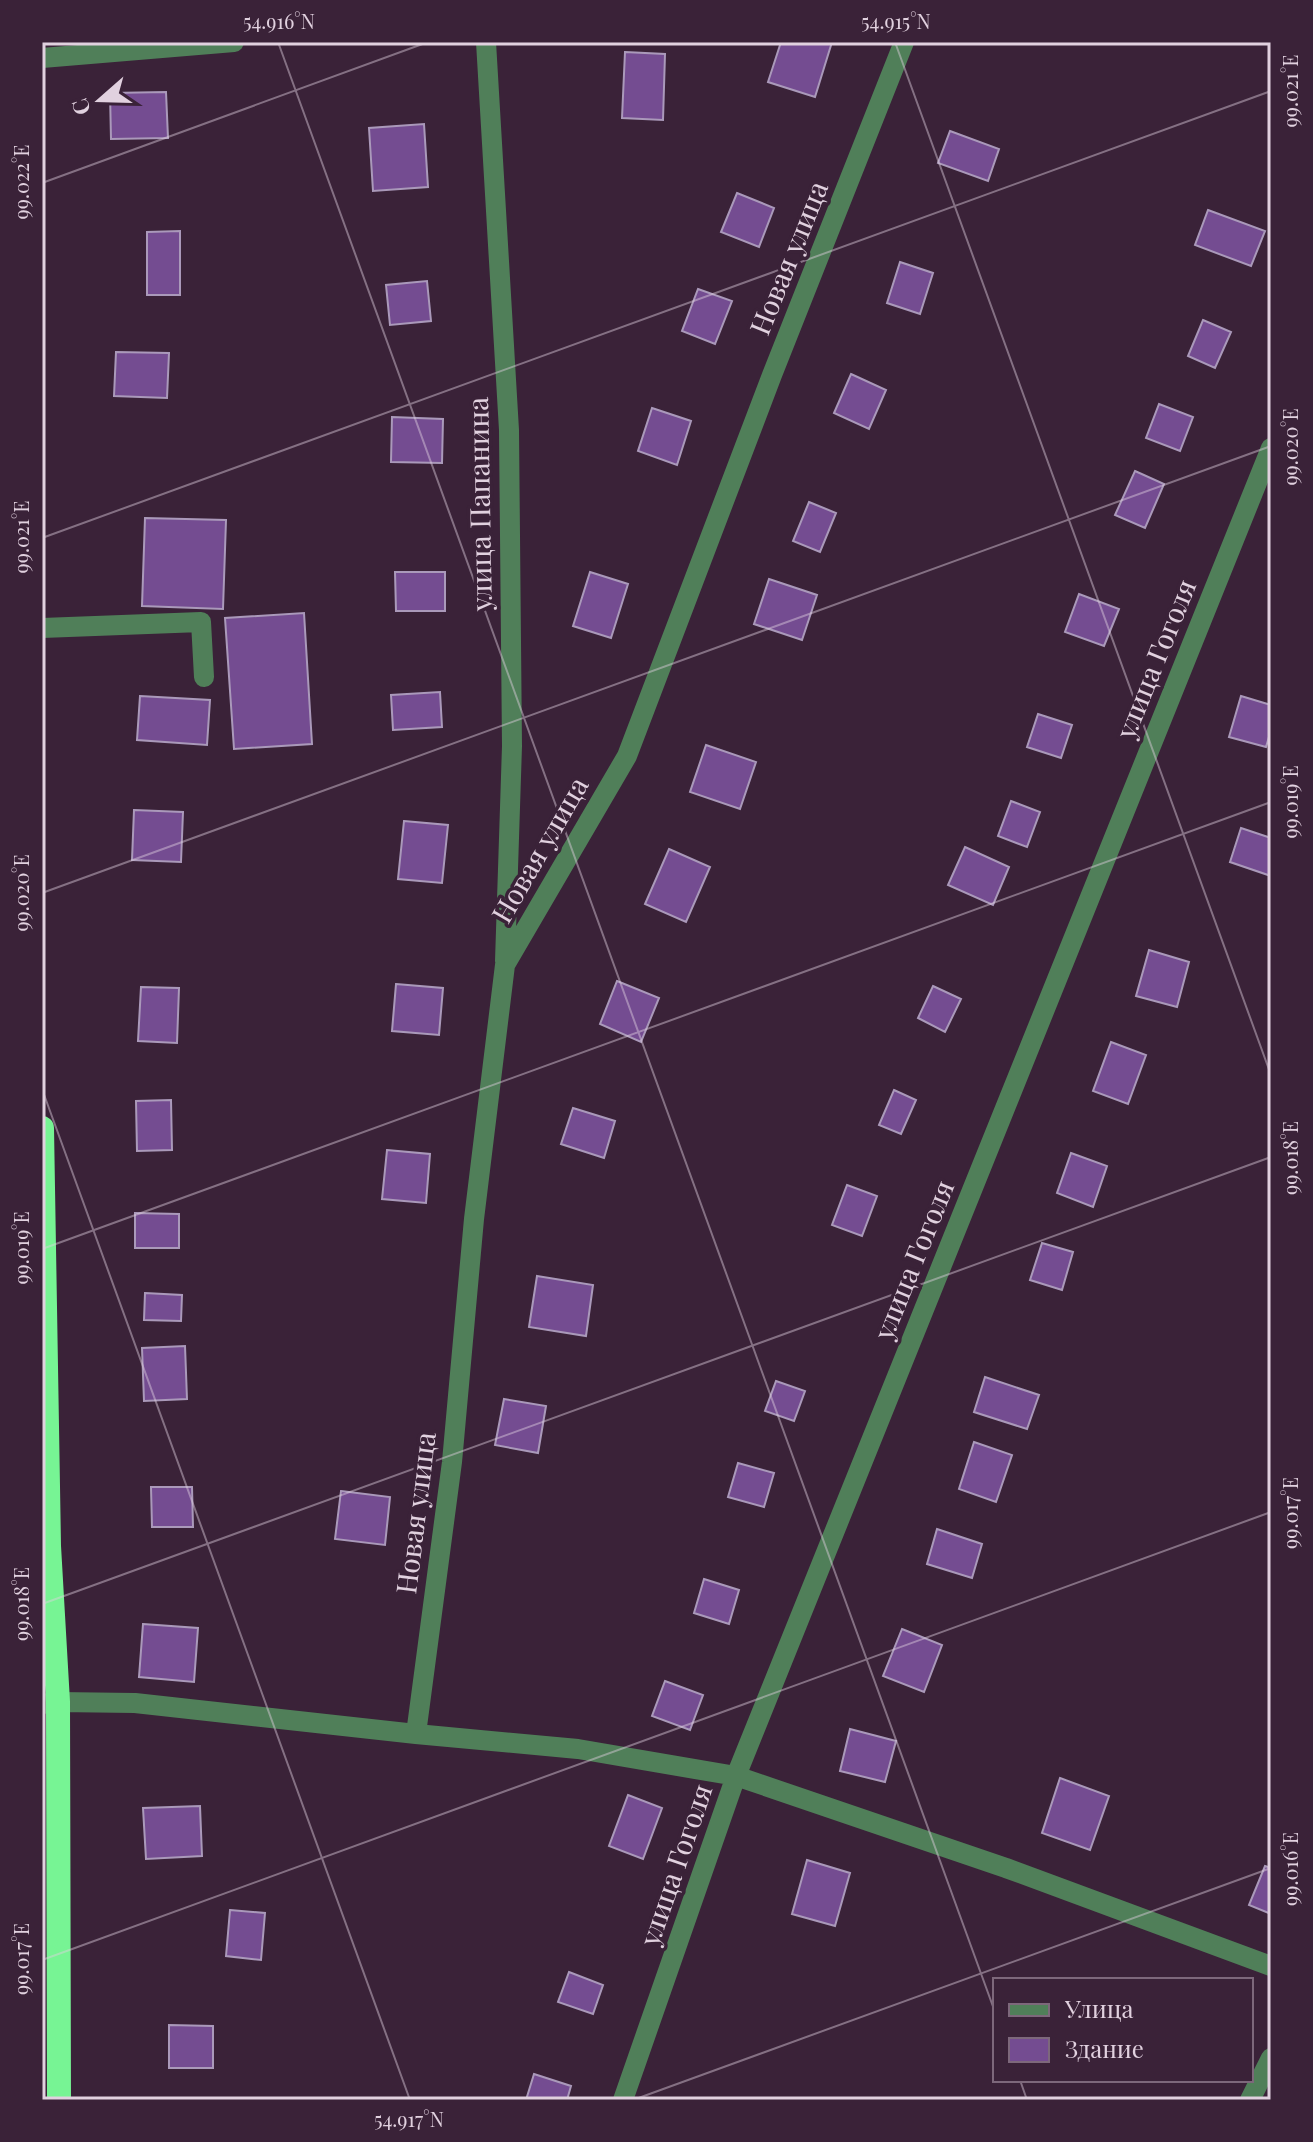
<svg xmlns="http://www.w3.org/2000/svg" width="1313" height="2142" font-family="'Playfair Display',serif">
	<rect width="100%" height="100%" fill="#3a2238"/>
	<path fill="#744c91" stroke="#aa99ba" stroke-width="2" d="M 781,42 L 832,42 L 815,97 L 768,82 Z
		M 625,52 L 665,54 L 663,120 L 622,118 Z
		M 166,92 L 168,138 L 111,139 L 110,93 Z
		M 424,124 L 428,187 L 373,191 L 369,128 Z
		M 950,131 L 999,149 L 988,181 L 938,163 Z
		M 737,193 L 774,208 L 759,247 L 721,232 Z
		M 1208,210 L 1265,231 L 1251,266 L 1195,245 Z
		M 180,231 L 180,295 L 147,295 L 147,232 Z
		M 900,262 L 933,273 L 920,314 L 887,303 Z
		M 427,281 L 431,321 L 390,325 L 386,285 Z
		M 698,289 L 732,301 L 715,344 L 682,331 Z
		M 1203,320 L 1231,332 L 1215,368 L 1188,356 Z
		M 116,352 L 169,353 L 167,398 L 114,396 Z
		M 851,374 L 886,390 L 869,429 L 834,413 Z
		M 1159,404 L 1193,417 L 1180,451 L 1146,438 Z
		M 652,408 L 691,421 L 677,465 L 638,451 Z
		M 392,417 L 443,419 L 442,463 L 391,462 Z
		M 1135,471 L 1164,484 L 1145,528 L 1115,515 Z
		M 809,502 L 836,513 L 820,552 L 793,541 Z
		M 145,518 L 226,520 L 223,609 L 142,606 Z
		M 395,572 L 445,572 L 445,611 L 396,611 Z
		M 590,572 L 628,584 L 611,638 L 573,626 Z
		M 769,579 L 817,595 L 802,640 L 754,624 Z
		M 1079,594 L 1119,609 L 1104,646 L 1065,632 Z
		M 304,613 L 312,744 L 234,749 L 225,618 Z
		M 440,692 L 442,727 L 393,730 L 391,695 Z
		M 140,696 L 210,700 L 207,745 L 137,740 Z
		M 1241,696 L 1271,705 L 1271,730 L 1266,747 L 1229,737 Z
		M 1038,714 L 1072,725 L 1061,758 L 1027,747 Z
		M 706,745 L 756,762 L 740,809 L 690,792 Z
		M 1011,801 L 1040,812 L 1027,847 L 998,836 Z
		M 134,810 L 183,812 L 181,862 L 132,860 Z
		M 404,821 L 448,825 L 442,883 L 398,879 Z
		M 1241,828 L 1271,838 L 1271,876 L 1230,862 Z
		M 965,847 L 1009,867 L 993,905 L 948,885 Z
		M 669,849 L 710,867 L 686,922 L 645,904 Z
		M 1149,950 L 1189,962 L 1177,1007 L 1136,996 Z
		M 617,981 L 659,998 L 641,1042 L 600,1024 Z
		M 396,984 L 443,988 L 439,1035 L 392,1031 Z
		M 933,986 L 961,999 L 945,1032 L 918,1018 Z
		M 141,987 L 179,988 L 177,1043 L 138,1041 Z
		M 1111,1042 L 1146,1055 L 1128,1104 L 1093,1091 Z
		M 894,1090 L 916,1100 L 901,1134 L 879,1125 Z
		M 171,1100 L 172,1150 L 137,1151 L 136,1101 Z
		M 573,1108 L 615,1121 L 604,1158 L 561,1144 Z
		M 387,1150 L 430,1154 L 426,1203 L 382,1199 Z
		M 1071,1153 L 1107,1166 L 1093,1207 L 1057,1193 Z
		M 847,1185 L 877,1196 L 862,1236 L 832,1225 Z
		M 135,1213 L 179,1214 L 179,1248 L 135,1248 Z
		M 1042,1243 L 1073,1252 L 1062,1290 L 1030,1280 Z
		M 537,1276 L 593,1285 L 586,1336 L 529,1327 Z
		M 145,1293 L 182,1295 L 181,1321 L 144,1320 Z
		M 185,1346 L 187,1399 L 144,1401 L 142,1348 Z
		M 985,1377 L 1039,1395 L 1027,1429 L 974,1412 Z
		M 776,1381 L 805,1391 L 794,1421 L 765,1411 Z
		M 504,1399 L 546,1406 L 538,1453 L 495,1445 Z
		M 974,1442 L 1012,1455 L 996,1502 L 959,1489 Z
		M 738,1463 L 774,1473 L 764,1507 L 728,1497 Z
		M 151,1487 L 192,1487 L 193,1527 L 152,1527 Z
		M 341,1491 L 390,1497 L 385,1545 L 335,1539 Z
		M 937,1529 L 982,1544 L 972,1578 L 927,1564 Z
		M 704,1579 L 739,1590 L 729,1624 L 694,1613 Z
		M 143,1624 L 198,1628 L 194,1682 L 139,1677 Z
		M 902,1629 L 942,1645 L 924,1692 L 883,1676 Z
		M 665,1681 L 703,1695 L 690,1730 L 652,1716 Z
		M 850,1729 L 896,1741 L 885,1782 L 840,1771 Z
		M 1060,1778 L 1109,1796 L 1090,1850 L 1042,1833 Z
		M 628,1795 L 662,1808 L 643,1859 L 609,1846 Z
		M 200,1806 L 202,1856 L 146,1859 L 143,1808 Z
		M 807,1860 L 850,1873 L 835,1926 L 792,1914 Z
		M 1265,1866 L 1271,1868 L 1271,1914 L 1249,1905 Z
		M 230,1910 L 265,1913 L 261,1960 L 226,1956 Z
		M 569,1972 L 603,1985 L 593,2014 L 558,2002 Z
		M 169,2025 L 213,2026 L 213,2068 L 169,2068 Z
		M 534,2074 L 571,2086 L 567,2100 L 526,2100 Z"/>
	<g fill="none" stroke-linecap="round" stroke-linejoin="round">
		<path stroke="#507f59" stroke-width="20" d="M 486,42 L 509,430 L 512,746 L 505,961
			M 42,58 L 234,42
			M 42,628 L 201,622 L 204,677
			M 42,1704 L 58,1702 L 135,1703 L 416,1734 L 578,1749 L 736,1776 L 1006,1868 L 1271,1966
			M 416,1734 L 452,1462 L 474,1219 L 505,965 L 627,756 L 772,375 L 904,42
			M 623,2100 L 736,1776 L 1271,448
			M 1250,2100 L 1271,2058"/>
		<path stroke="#77f494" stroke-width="24" d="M 42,1128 L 49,1546 L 58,1702 L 59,2100"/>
	</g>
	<path fill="none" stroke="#e1d1df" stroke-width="2" stroke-opacity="0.45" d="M 278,42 L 995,2012M 895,42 L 1271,1075M 42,183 L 428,42M 42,538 L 1271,91M 42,893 L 1271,446M 42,1089 L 410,2100M 42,1249 L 1271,802M 42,1604 L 1271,1157M 42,1960 L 1271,1512M 1020,2080 L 1027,2100M 633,2100 L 1271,1868"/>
	<g text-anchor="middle" stroke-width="7" stroke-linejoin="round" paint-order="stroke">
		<g font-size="28" fill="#e1d1df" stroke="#3a2238">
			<text transform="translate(789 258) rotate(-68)" y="10">Новая улица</text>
			<text transform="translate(480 504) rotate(-91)" y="10">улица Папанина</text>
			<text transform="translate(1156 659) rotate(-68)" y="10">улица Гоголя</text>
			<text transform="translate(540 850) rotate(-60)" y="10">Новая улица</text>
			<text transform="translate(914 1260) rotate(-68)" y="10">улица Гоголя</text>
			<text transform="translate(416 1513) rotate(-83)" y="10">Новая улица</text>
			<text transform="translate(676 1865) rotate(-71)" y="10">улица Гоголя</text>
		</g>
	</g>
	<rect width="1313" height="2142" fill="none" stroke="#3a2238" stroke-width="88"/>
	<rect x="993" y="1978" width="260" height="104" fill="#3a2238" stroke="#7d687b" stroke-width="2"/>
	<rect x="1009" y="2004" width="40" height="12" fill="#507f59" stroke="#7d687b" stroke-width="2"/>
	<text x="1065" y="2018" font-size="24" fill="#e1d1df">Улица</text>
	<rect x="1009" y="2038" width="40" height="24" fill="#744c91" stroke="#7d687b" stroke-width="2"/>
	<text x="1065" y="2058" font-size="24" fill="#e1d1df">Здание</text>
	<g transform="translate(100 100) rotate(250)" stroke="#3a2238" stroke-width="6" paint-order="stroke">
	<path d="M0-6L14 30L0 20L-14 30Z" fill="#e1d1df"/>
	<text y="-12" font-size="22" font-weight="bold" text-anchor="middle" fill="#e1d1df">С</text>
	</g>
	<rect x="44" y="44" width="1225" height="2054" fill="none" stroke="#e1d1df" stroke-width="3"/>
	<g font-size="20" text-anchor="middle" fill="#e1d1df">
		<text x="279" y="29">54.916°N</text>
		<text x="896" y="29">54.915°N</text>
		<text transform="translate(1291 91) rotate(-90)" y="7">99.021°E</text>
		<text transform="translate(22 182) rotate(-90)" y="7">99.022°E</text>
		<text transform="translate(1291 447) rotate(-90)" y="7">99.020°E</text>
		<text transform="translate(22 537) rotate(-90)" y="7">99.021°E</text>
		<text transform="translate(1291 802) rotate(-90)" y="7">99.019°E</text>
		<text transform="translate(22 893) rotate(-90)" y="7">99.020°E</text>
		<text transform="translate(1291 1158) rotate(-90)" y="7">99.018°E</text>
		<text transform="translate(22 1248) rotate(-90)" y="7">99.019°E</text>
		<text transform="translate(1291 1513) rotate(-90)" y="7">99.017°E</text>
		<text transform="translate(22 1604) rotate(-90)" y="7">99.018°E</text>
		<text transform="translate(1291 1869) rotate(-90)" y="7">99.016°E</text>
		<text transform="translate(22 1959) rotate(-90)" y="7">99.017°E</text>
		<text x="409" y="2127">54.917°N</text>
	</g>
</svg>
